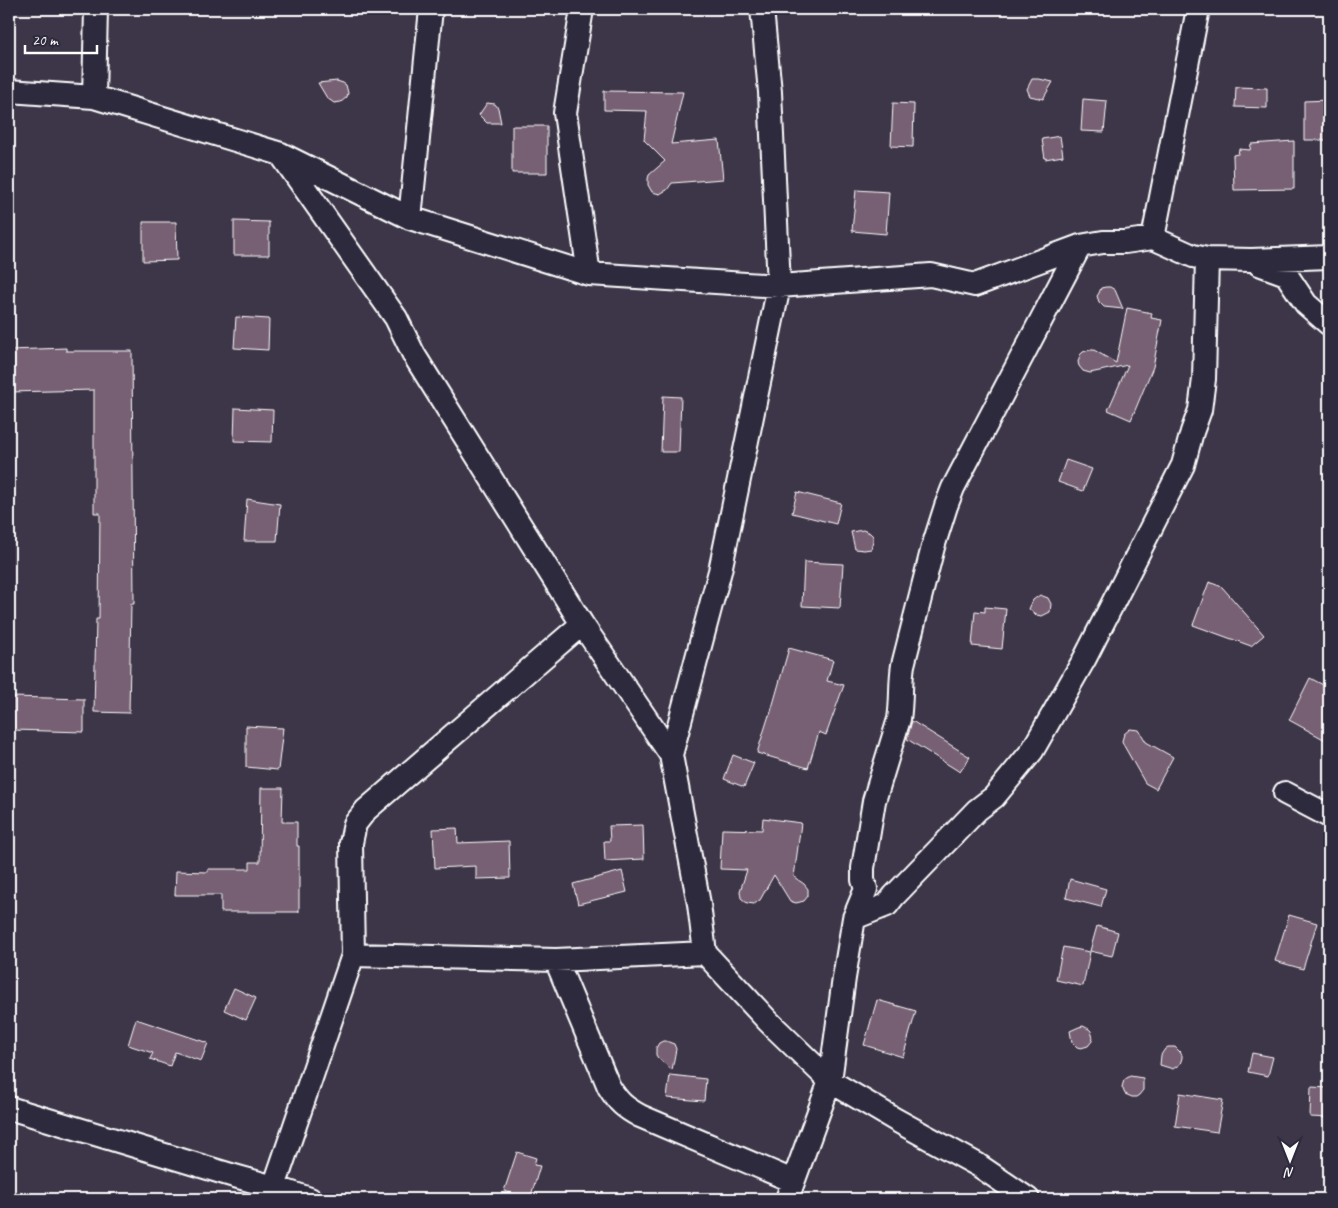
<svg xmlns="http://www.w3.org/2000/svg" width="1338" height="1208" font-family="Caveat,sans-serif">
	<rect width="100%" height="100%" fill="#3d3548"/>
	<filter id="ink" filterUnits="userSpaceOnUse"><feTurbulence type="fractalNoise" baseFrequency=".02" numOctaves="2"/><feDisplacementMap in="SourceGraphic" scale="10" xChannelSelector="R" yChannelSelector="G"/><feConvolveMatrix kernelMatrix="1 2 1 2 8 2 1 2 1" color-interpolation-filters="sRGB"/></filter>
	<g filter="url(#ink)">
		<path fill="#776073" stroke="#fff" d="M 1032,79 L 1039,79 L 1053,82 L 1043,99 L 1030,96 L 1027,89 Z
			M 337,81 L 343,83 L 346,85 L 348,93 L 347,97 L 341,102 L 334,103 L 327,98 L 318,83 Z
			M 1236,87 L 1267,88 L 1267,108 L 1235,107 Z
			M 604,91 L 683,92 L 671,144 L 719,140 L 723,179 L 672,183 L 667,190 L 663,192 L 660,194 L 652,192 L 648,185 L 648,179 L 649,175 L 665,161 L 644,140 L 647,111 L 604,110 Z
			M 1083,99 L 1107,101 L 1104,132 L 1081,131 Z
			M 1329,100 L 1329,140 L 1304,140 L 1304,101 Z
			M 487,103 L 495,104 L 498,108 L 501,123 L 487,123 L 479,115 Z
			M 893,103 L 914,104 L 913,147 L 891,146 Z
			M 512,126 L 547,126 L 547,173 L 512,173 Z
			M 1060,136 L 1063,156 L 1045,159 L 1042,139 Z
			M 1294,141 L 1294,189 L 1234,190 L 1233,155 L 1238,154 L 1239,149 L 1250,150 L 1251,144 Z
			M 856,190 L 889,192 L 886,234 L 852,231 Z
			M 234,221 L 269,222 L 269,255 L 234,255 Z
			M 143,222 L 176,222 L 177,260 L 143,261 Z
			M 1106,287 L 1110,287 L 1115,290 L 1123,309 L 1104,307 L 1099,302 L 1097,296 L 1099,293 L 1101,288 Z
			M 1127,308 L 1152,313 L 1151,318 L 1162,320 L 1153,367 L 1131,420 L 1108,410 L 1128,365 L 1090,373 L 1083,371 L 1079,366 L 1078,362 L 1080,355 L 1083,352 L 1090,350 L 1094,350 L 1116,363 Z
			M 236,317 L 269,319 L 268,350 L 234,348 Z
			M 66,348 L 66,351 L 132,351 L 134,604 L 131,604 L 129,713 L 94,712 L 96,619 L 99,619 L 100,513 L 94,513 L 94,390 L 9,392 L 9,350 Z
			M 663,396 L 681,397 L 679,452 L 661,452 Z
			M 235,408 L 273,410 L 272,442 L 234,441 Z
			M 1066,460 L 1092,469 L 1083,491 L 1058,482 Z
			M 797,492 L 841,503 L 836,524 L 792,513 Z
			M 247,499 L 280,504 L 277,541 L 244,541 Z
			M 863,530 L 870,533 L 873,536 L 873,542 L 871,549 L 864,550 L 855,549 L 851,532 Z
			M 804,562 L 843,564 L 840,608 L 802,606 Z
			M 1209,582 L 1222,587 L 1264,635 L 1251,646 L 1193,625 Z
			M 1040,595 L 1048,598 L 1051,604 L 1050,612 L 1042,616 L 1036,615 L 1029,609 L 1033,600 Z
			M 985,607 L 1006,609 L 1002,649 L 972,646 L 975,611 L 985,612 Z
			M 789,648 L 833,660 L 827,681 L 844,685 L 826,735 L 819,732 L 808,768 L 757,753 L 769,715 L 770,715 Z
			M 1310,678 L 1329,688 L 1329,742 L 1289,720 Z
			M 12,697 L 84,699 L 84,732 L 12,730 Z
			M 912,721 L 970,757 L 960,772 L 907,739 Z
			M 246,726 L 283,728 L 278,770 L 246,767 Z
			M 1130,729 L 1139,730 L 1146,742 L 1173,757 L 1156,789 L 1145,783 L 1123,744 L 1122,741 L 1124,734 Z
			M 733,755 L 754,763 L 744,787 L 724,779 Z
			M 261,788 L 283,788 L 282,822 L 297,822 L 297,846 L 299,846 L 299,912 L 221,912 L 221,895 L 175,895 L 176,871 L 208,872 L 208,869 L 250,869 L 250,862 L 260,862 Z
			M 763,818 L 801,823 L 794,877 L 804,884 L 808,889 L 808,896 L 804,901 L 796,903 L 790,901 L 774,875 L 760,900 L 754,904 L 747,903 L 741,898 L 740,891 L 747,870 L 720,869 L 722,829 L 762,830 Z
			M 643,825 L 644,859 L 605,861 L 604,841 L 610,841 L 609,826 Z
			M 457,828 L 458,843 L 509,841 L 510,878 L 476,879 L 476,866 L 435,868 L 433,829 Z
			M 622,871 L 627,892 L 578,904 L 573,884 Z
			M 1070,879 L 1106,889 L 1101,907 L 1066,898 Z
			M 1289,915 L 1317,923 L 1303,969 L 1275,961 Z
			M 1097,926 L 1118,932 L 1112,956 L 1090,951 Z
			M 1063,947 L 1090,952 L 1083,986 L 1056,980 Z
			M 234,988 L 256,998 L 246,1020 L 224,1010 Z
			M 877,1000 L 916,1011 L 903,1057 L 864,1045 Z
			M 136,1019 L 208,1043 L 201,1061 L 175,1052 L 170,1066 L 150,1059 L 153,1053 L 128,1045 Z
			M 1083,1026 L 1089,1029 L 1091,1031 L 1093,1038 L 1092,1041 L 1088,1046 L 1081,1048 L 1077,1047 L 1072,1042 L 1070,1031 L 1079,1027 Z
			M 663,1041 L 666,1041 L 674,1044 L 676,1049 L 672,1070 L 658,1058 L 656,1055 L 656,1048 L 659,1043 Z
			M 1168,1047 L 1175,1047 L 1180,1052 L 1182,1055 L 1182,1058 L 1180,1064 L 1173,1069 L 1160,1065 L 1161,1055 L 1165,1049 Z
			M 1252,1053 L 1273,1057 L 1268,1076 L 1248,1072 Z
			M 670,1075 L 706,1079 L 704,1101 L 667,1098 Z
			M 1130,1076 L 1143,1078 L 1143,1090 L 1139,1095 L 1136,1097 L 1132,1097 L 1125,1094 L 1122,1087 L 1124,1080 Z
			M 1311,1087 L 1329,1088 L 1329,1118 L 1310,1117 Z
			M 1180,1093 L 1223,1100 L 1217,1132 L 1175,1126 Z
			M 517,1152 L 536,1158 L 534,1165 L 540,1166 L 530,1199 L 504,1191 Z"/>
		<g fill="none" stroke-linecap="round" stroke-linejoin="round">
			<defs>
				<path id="street" d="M 582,9 L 565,113 L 589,274
					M 762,9 L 770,92 L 779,286 L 720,571 L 671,755 L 699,904 L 705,953 L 768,1021 L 830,1081 L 896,1120 L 978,1165 L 1028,1199
					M 9,91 L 94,97 L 281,154 L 410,218 L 589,274 L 779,286 L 931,275 L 975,285 L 1080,246 L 1103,242 L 1125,242 L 1153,238 L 1193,256 L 1207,259 L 1251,260 L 1329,257
					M 94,97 L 96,9
					M 282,156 L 396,318 L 414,355 L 582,624 L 671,755
					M 410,218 L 431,9
					M 1153,238 L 1198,9
					M 1259,264 L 1286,274 L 1306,304 L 1329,324
					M 1285,793 L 1329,816
					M 854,918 L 866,889 L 863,880 L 863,868 L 874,801 L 899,719 C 902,701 900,683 903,665 L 933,547 L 946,506 L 953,488 L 1080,246
					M 353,955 L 556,960 L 609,1087 C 618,1102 625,1108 640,1116 L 793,1181
					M 556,960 L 705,953
					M 9,1108 L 231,1175 L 274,1187 L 310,1199
					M 274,1187 L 353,955 L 351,843 L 355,824 L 366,810 L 582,624
					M 787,1199 L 830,1081 L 844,978 L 854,918 L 887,905 L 894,896 L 977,810 L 994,797 L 1032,751 L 1085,658 L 1183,465 L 1192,432 L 1200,410 L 1204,379 L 1207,259"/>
			</defs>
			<use href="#street" stroke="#fff" stroke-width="26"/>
			<use href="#street" stroke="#2f2a3d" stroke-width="22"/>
		</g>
	</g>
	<rect width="1338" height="1208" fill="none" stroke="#2f2a3d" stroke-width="30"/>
	<rect x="15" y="15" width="1308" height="1178" fill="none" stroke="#fff" stroke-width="2" filter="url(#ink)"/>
	<g transform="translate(1290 1160) rotate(180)" stroke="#2f2a3d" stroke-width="4" paint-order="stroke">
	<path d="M0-4L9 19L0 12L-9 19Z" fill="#ffffff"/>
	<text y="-8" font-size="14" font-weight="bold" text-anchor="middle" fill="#ffffff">N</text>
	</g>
	<path d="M25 45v8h72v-8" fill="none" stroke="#ffffff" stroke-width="2.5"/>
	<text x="32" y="45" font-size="15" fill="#ffffff" stroke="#2f2a3d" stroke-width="4" paint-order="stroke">20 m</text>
</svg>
